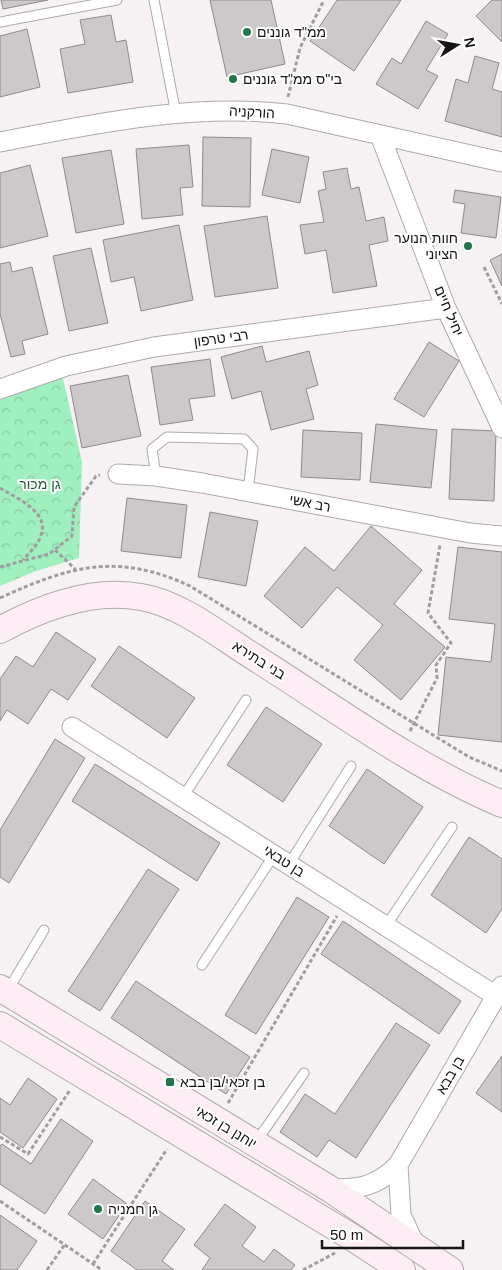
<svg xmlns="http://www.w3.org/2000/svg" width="502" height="1270" font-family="Helvetica,Heebo,sans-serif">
	<defs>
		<pattern id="park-crowns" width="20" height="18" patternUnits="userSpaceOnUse" patternTransform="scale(1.25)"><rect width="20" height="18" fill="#a0efbe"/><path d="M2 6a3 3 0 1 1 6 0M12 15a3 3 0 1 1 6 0" fill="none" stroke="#89cca2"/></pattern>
	</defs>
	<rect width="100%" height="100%" fill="#f6f1f3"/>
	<path fill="url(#park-crowns)" d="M 62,374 L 82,462 L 79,558 L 36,571 L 0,586 L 0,397 Z"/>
	<path fill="#cdc8ca" stroke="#8e8a8b" d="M 1,0 L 48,0 L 3,9 Z
		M 210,0 L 271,0 L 285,64 L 227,77 Z
		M 337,0 L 401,0 L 354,71 L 310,41 Z
		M 492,0 L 502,0 L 502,42 L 476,16 Z
		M 111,15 L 116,42 L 126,40 L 133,82 L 68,93 L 60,49 L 85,44 L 80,20 Z
		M 426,21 L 448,34 L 426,70 L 438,76 L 418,109 L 376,84 L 392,58 L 401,64 Z
		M 27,29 L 40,87 L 0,97 L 0,36 Z
		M 475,56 L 499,63 L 492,89 L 502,92 L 502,137 L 445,121 L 456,79 L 468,83 Z
		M 203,137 L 251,138 L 250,207 L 202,206 Z
		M 189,145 L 193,187 L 180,188 L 183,215 L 142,219 L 136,149 Z
		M 272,149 L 309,157 L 300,203 L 262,195 Z
		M 111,150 L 124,224 L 76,233 L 62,158 Z
		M 30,165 L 48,236 L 0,248 L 0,173 Z
		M 347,168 L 351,189 L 359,187 L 366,221 L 384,217 L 388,241 L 369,245 L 377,286 L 333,293 L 326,250 L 305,254 L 300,225 L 324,222 L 318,191 L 326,189 L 323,172 Z
		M 455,190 L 501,197 L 496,238 L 461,233 L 465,204 L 453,202 Z
		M 267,216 L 278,288 L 215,297 L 204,226 Z
		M 179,225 L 193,300 L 141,311 L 134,277 L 111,282 L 103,240 Z
		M 91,248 L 108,323 L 69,331 L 53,256 Z
		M 502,254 L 502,286 L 490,260 Z
		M 10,262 L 12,272 L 32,267 L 48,334 L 22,341 L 25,354 L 11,357 L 0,314 L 0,264 Z
		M 429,342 L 459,361 L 424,417 L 394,399 Z
		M 262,346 L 266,362 L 309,351 L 318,385 L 306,389 L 314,419 L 271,430 L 261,391 L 232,399 L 221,357 Z
		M 210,359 L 215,396 L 189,399 L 193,420 L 160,425 L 151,367 Z
		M 128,375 L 141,436 L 82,448 L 70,386 Z
		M 376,424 L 437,430 L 431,488 L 370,482 Z
		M 452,429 L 496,431 L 494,501 L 449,499 Z
		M 303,430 L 362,433 L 360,480 L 301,477 Z
		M 127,498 L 187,505 L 181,558 L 121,551 Z
		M 210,512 L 258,521 L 246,586 L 198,577 Z
		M 371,526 L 422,570 L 394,604 L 445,647 L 401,700 L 354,660 L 383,625 L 337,587 L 302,628 L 264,596 L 305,547 L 334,571 Z
		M 458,547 L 502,552 L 502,742 L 438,735 L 446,657 L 491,662 L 495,624 L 449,619 Z
		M 56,632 L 96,659 L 68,700 L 51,689 L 28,724 L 7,710 L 0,721 L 0,679 L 16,656 L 33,667 Z
		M 119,646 L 195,698 L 167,738 L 91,686 Z
		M 266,707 L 322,744 L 283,802 L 227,765 Z
		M 55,739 L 85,758 L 9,883 L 0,877 L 0,830 Z
		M 95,764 L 220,843 L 197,881 L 72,801 Z
		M 367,769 L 423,807 L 384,864 L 329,826 Z
		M 469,837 L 502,859 L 502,909 L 486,933 L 431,895 Z
		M 148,869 L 179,889 L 100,1011 L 68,991 Z
		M 297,897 L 329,917 L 256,1034 L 225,1015 Z
		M 343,921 L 461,1001 L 439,1034 L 321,954 Z
		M 136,981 L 250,1057 L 226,1094 L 111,1018 Z
		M 396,1023 L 430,1045 L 356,1158 L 329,1140 L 317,1157 L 280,1132 L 305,1094 L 335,1114 Z
		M 502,1056 L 502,1112 L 476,1093 Z
		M 28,1078 L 57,1099 L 23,1148 L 0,1132 L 0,1098 L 10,1105 Z
		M 61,1119 L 93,1141 L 45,1214 L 0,1184 L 0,1146 L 2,1144 L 31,1164 Z
		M 93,1179 L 127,1204 L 103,1239 L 68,1214 Z
		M 145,1201 L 185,1229 L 162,1261 L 174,1270 L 137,1270 L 111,1251 Z
		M 225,1204 L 256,1227 L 242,1246 L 264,1262 L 274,1249 L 295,1265 L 291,1270 L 202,1270 L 210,1258 L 194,1245 Z
		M 0,1215 L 37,1241 L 17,1270 L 0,1270 Z"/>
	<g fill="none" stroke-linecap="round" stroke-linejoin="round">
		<defs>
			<path id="lane" d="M 154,0 L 176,114
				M 0,22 L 117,0
				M 156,476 L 152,449 L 167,437 L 244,439 L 253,449 L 248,491
				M 183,797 L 246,700
				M 289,864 L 351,766
				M 386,926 L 452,827
				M 202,965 L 274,855
				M 8,990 L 44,930
				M 256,1142 L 304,1073"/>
			<path id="street" d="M 380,135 L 446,308 L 502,428
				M 0,142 C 93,124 192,103 287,114 L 502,162
				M 0,389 L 66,366 L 154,347 L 446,308
				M 118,474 L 156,476 L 202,483 L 470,533 L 502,536
				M 72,727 L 496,996
				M 398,1165 L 401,1215 L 415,1245
				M 330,1189 C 360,1189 376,1187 398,1165 L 502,986"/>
			<path id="secondary" d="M 0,630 C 42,607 93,588 141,597 C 182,604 220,636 254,657 C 335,708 414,767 502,804
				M 0,988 L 330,1189 L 450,1270
				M 0,1025 L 350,1236 L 402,1270"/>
		</defs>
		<use href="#lane" stroke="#aea9ab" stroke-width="11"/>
		<use href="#street" stroke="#aea9ab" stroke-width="21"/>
		<use href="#secondary" stroke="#aea9ab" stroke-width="28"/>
		<path stroke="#a19d9f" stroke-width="3" stroke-dasharray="4 2.5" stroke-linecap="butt" d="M 288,97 L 300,48 L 324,0
			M 484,267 L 502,304
			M 0,488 C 17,499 52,512 40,538 C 37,546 28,554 23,560
			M 55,550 L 75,569
			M 0,567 L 49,554 L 72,536 L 74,507 L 96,476 L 100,475
			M 0,598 C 70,566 117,552 190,586 L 469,757 L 502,771
			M 410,731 L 437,678 L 436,665 L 451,643 L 428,613 L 440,545
			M 228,1103 L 337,916
			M 0,1137 L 28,1154 L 70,1090
			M 0,1201 L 102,1270
			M 93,1264 L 167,1149
			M 47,1270 L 65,1244
			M 303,1270 L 335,1253"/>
		<use href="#lane" stroke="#fff" stroke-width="9"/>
		<use href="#street" stroke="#fff" stroke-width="19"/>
		<use href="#secondary" stroke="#fceef4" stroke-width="26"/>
	</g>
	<g fill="#1f774b" stroke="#fff" stroke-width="2">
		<circle cx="247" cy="32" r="5"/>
		<circle cx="233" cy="79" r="5"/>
		<circle cx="468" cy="246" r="5"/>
		<rect x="165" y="1077" width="10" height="10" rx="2.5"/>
		<circle cx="98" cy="1209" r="5"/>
	</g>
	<g text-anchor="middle" stroke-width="4" stroke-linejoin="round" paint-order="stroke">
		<g font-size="14" fill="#151314" stroke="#fff" text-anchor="start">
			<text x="257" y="37">ממ"ד גוננים</text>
			<text x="243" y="84">בי"ס ממ"ד גוננים</text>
			<text x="458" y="243" text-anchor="end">חוות הנוער<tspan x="458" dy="16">הציוני</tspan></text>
			<text x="180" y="1087">בן זכאי/בן בבא</text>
			<text x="108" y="1214">גן חמניה</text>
		</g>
		<g font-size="14" fill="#151314" stroke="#fff">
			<text transform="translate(252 112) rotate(3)" y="5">הורקניה</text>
			<text transform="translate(449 311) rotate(67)" y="5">יחיל חיים</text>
			<text transform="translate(221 338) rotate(-8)" y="5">רבי טרפון</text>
			<text transform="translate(310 503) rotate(11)" y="5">רב אשי</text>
			<text transform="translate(259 660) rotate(32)" y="5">בני בתירא</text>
			<text transform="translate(284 861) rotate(33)" y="5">בן טבאי</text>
			<text transform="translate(450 1075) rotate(-60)" y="5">בן בבא</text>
			<text transform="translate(226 1127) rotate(31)" y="5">יוחנן בן זכאי</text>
		</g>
		<g font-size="14" fill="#205b3b" stroke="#fff">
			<text x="40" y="489">גן מכור</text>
		</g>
	</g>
	<g transform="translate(457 45) rotate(79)" stroke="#ffffff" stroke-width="4" paint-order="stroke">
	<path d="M0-4L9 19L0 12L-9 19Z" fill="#151314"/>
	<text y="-8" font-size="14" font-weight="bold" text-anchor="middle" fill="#151314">N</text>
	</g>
	<path d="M322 1240v8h141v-8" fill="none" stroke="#151314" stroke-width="2.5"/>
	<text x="330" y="1240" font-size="15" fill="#151314" stroke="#ffffff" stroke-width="4" paint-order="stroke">50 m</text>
</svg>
